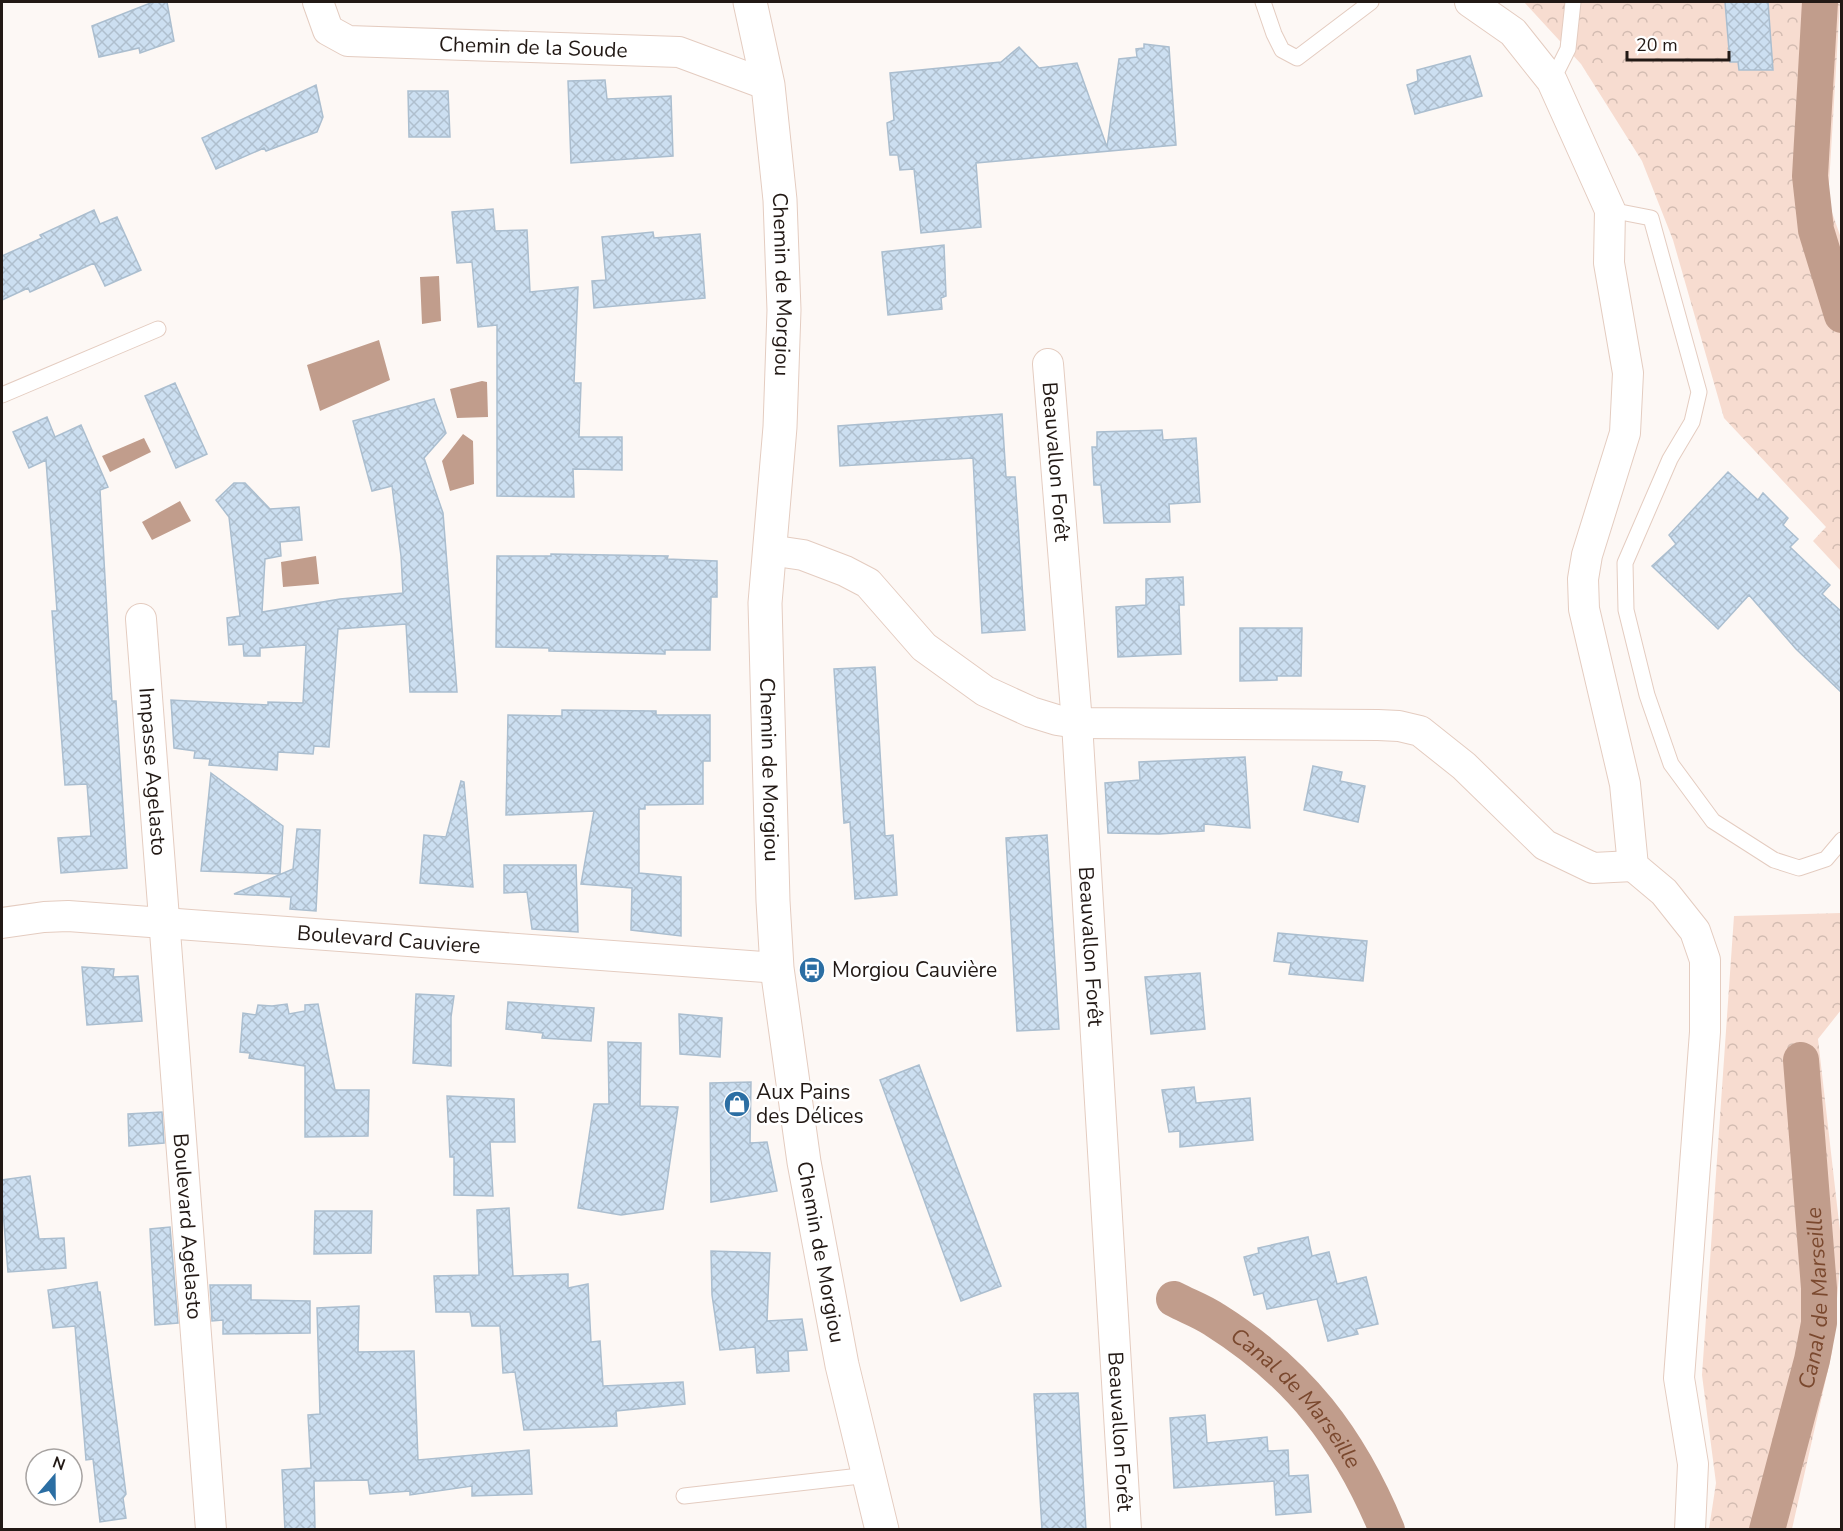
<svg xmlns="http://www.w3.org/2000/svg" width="1843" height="1531" font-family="'Nunito Sans',sans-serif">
	<defs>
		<pattern id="forest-crowns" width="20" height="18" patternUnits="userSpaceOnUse" patternTransform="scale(1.5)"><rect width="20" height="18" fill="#f7dcd0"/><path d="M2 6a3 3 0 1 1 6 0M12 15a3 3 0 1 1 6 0" fill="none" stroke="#d3bcb2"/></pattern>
		<pattern id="building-cross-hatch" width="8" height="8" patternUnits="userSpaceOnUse" patternTransform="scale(1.5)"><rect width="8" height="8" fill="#ccdff1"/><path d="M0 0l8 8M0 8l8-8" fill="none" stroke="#afbfce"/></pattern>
	</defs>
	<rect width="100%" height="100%" fill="#fdf8f5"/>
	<path fill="url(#forest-crowns)" d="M 1524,2 L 1840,2 L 1828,201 L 1842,241 L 1841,571 L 1813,541 L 1826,527 L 1724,418 L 1673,240 L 1642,161 L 1581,64 Z
		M 1841,913 L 1841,1010 L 1818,1039 L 1841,1240 L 1841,1256 L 1832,1352 L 1792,1529 L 1709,1529 L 1716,1483 L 1702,1375 L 1734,916 Z"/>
	<path fill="#c19d8c" d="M 439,276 L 441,321 L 422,324 L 420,277 Z
		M 379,340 L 390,380 L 320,411 L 307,365 Z
		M 482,381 L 487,382 L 488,417 L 457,418 L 450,389 Z
		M 463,434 L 473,441 L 474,484 L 450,491 L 442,461 Z
		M 144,438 L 151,452 L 110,472 L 102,456 Z
		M 180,501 L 191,521 L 152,540 L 142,522 Z
		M 316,556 L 319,584 L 283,587 L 281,562 Z"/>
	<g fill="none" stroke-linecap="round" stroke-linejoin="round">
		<g stroke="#c19d8c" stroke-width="36">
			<path d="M 1820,2 L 1810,176 L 1816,230 L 1842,315"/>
			<path id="s1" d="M 1174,1299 C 1187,1306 1202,1311 1215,1320 C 1299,1373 1349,1438 1387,1530"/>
			<path id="s2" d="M 1767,1530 L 1812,1360 L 1819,1323 L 1819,1288 L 1801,1060"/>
		</g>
	</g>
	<path fill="url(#building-cross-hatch)" stroke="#abbecf" stroke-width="1.5" d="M 153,2 L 167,2 L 174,41 L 140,53 L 139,48 L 99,57 L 92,26 Z
		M 1725,2 L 1768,2 L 1773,70 L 1739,70 L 1738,62 L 1730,62 Z
		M 1144,44 L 1169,47 L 1176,145 L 976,163 L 981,227 L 921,233 L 914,169 L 900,170 L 898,155 L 890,155 L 887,123 L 894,120 L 890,73 L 1001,62 L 1019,47 L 1039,68 L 1077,63 L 1107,147 L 1119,59 L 1137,57 L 1136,49 L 1144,48 Z
		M 1470,56 L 1482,96 L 1415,114 L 1407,85 L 1418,81 L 1417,70 Z
		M 605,80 L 607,99 L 671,96 L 673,156 L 571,163 L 568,81 Z
		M 316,85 L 323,117 L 317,132 L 266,151 L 264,148 L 216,169 L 202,138 Z
		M 408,91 L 448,91 L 450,137 L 409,137 Z
		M 493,209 L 495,231 L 527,230 L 530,292 L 578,287 L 574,383 L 581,383 L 579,437 L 622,437 L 622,470 L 573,469 L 574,497 L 497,496 L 497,325 L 478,327 L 472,262 L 457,263 L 452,212 Z
		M 94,210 L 100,224 L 117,217 L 141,270 L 105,286 L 94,263 L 30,292 L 28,288 L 2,300 L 2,256 L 42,238 L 40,235 Z
		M 653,232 L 654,238 L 700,234 L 705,298 L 594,308 L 592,281 L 606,280 L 602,237 Z
		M 944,245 L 946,296 L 941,298 L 942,309 L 888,315 L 882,252 Z
		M 175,383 L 207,454 L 176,468 L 145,396 Z
		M 434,399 L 446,433 L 424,458 L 443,513 L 457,692 L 410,692 L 406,624 L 338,629 L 329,747 L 314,746 L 313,754 L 278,752 L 277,770 L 209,765 L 210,759 L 194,758 L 195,751 L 174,748 L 171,700 L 268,705 L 268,702 L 303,703 L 306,645 L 260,648 L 260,656 L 244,656 L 243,644 L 229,645 L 227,618 L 240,616 L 229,517 L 216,500 L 234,483 L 245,483 L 270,509 L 299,507 L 302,540 L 280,542 L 281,556 L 265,559 L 262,612 L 340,599 L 403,593 L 401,556 L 392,486 L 372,491 L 353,421 Z
		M 1002,414 L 1006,477 L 1015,477 L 1025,630 L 982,633 L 973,458 L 840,466 L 838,426 Z
		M 47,417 L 55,437 L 81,425 L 108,487 L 100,490 L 112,701 L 116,701 L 127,868 L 61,873 L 58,838 L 91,836 L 87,784 L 65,785 L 52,611 L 57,611 L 46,460 L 29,468 L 13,432 Z
		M 1162,430 L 1163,440 L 1196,438 L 1200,502 L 1169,504 L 1170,522 L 1104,523 L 1101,485 L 1094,485 L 1092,447 L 1097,447 L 1097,432 Z
		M 1728,472 L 1758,500 L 1763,493 L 1788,518 L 1783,525 L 1798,539 L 1790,547 L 1830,585 L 1822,594 L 1842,612 L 1842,693 L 1796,649 L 1749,595 L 1718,629 L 1652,566 L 1676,544 L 1669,535 Z
		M 551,554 L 668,556 L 667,559 L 717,561 L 717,597 L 711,597 L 710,650 L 665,650 L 665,654 L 549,651 L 549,648 L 496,647 L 497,556 L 551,556 Z
		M 1183,577 L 1184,605 L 1179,605 L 1181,654 L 1118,657 L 1116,607 L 1146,605 L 1146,579 Z
		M 1240,628 L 1302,628 L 1301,676 L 1277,676 L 1277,680 L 1240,681 Z
		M 875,667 L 885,836 L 893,835 L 897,895 L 855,899 L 850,822 L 844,823 L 834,669 Z
		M 562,710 L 656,711 L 656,715 L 710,715 L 710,761 L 703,761 L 703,804 L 645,805 L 645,809 L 639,809 L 639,873 L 681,877 L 681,936 L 631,930 L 632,888 L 581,884 L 594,811 L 506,815 L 508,715 L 562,716 Z
		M 1245,757 L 1250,828 L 1204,824 L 1204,831 L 1159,834 L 1108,833 L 1105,783 L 1140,780 L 1139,762 Z
		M 1313,766 L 1342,772 L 1340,781 L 1365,786 L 1358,822 L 1304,810 Z
		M 211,773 L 283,826 L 280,874 L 201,871 Z
		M 461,781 L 464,782 L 473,887 L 420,883 L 424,835 L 446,837 Z
		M 297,829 L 320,830 L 316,911 L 290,909 L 291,897 L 234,894 L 293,869 Z
		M 1047,835 L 1059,1029 L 1017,1031 L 1006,838 Z
		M 504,865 L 576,865 L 578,932 L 532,929 L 527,892 L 504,893 Z
		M 1278,933 L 1367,941 L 1363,981 L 1289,974 L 1291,963 L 1274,961 Z
		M 82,967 L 114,969 L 113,977 L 138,976 L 142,1021 L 87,1025 Z
		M 1200,973 L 1205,1029 L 1151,1034 L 1145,977 Z
		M 416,994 L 454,996 L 451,1017 L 451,1066 L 413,1063 Z
		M 508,1002 L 594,1008 L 591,1041 L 542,1038 L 543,1033 L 506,1029 Z
		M 287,1004 L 289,1014 L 305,1011 L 305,1005 L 318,1004 L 335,1090 L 369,1090 L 368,1136 L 305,1137 L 305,1066 L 249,1058 L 250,1053 L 240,1052 L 243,1013 L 256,1015 L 258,1005 L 272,1006 Z
		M 679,1014 L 722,1018 L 720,1057 L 680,1054 Z
		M 608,1042 L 641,1043 L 640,1106 L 678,1107 L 663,1209 L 621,1215 L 578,1208 L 594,1104 L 609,1104 Z
		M 919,1065 L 1001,1286 L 961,1301 L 880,1080 Z
		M 751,1082 L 750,1143 L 767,1142 L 777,1191 L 711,1202 L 710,1083 Z
		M 1194,1087 L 1196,1103 L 1250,1098 L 1253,1140 L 1180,1147 L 1180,1131 L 1169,1132 L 1162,1090 Z
		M 447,1096 L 514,1099 L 515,1142 L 490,1142 L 493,1196 L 454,1195 L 454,1157 L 450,1157 Z
		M 162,1112 L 164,1143 L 129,1146 L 128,1114 Z
		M 30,1176 L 39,1239 L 64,1238 L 66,1268 L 8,1272 L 3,1211 L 2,1211 L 2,1180 Z
		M 509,1208 L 513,1276 L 568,1274 L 568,1288 L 588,1284 L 591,1342 L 600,1341 L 603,1386 L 683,1382 L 685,1404 L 616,1411 L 617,1426 L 524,1430 L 515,1372 L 503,1373 L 500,1326 L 472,1326 L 470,1312 L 436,1312 L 434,1276 L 479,1275 L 477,1210 Z
		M 315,1211 L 372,1211 L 371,1253 L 314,1254 Z
		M 170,1227 L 178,1323 L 155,1325 L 150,1229 Z
		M 1308,1237 L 1312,1256 L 1329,1252 L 1337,1284 L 1366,1277 L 1378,1324 L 1356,1329 L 1358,1334 L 1328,1341 L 1317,1299 L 1267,1309 L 1263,1293 L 1254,1295 L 1244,1257 L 1259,1253 L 1258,1248 Z
		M 711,1251 L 770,1253 L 767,1321 L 802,1319 L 807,1350 L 788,1351 L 789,1371 L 757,1373 L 755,1347 L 720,1350 L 712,1295 Z
		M 97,1282 L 98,1292 L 100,1292 L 126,1494 L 123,1498 L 126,1518 L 100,1522 L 93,1459 L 86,1460 L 75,1326 L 53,1328 L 48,1290 Z
		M 210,1285 L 251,1285 L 251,1300 L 310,1301 L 310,1333 L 223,1334 L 223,1320 L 212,1321 Z
		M 359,1306 L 358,1352 L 414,1351 L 418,1460 L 529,1450 L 532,1494 L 472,1496 L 472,1486 L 410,1495 L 410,1491 L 370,1494 L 368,1480 L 314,1481 L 315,1530 L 285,1530 L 282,1470 L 311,1468 L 308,1415 L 320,1414 L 317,1308 Z
		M 1078,1393 L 1086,1530 L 1042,1530 L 1034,1394 Z
		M 1205,1415 L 1207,1443 L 1267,1437 L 1268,1451 L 1288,1450 L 1289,1476 L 1308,1475 L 1311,1512 L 1276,1515 L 1274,1481 L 1174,1488 L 1170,1418 Z"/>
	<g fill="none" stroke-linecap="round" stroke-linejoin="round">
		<defs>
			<path id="service" d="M 1263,2 L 1274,34 L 1282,50 L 1297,58 L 1371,2
				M 1552,81 L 1568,49 L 1573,2
				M 1610,210 L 1651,218 L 1699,392 L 1692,422 L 1670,459 L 1625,563 L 1626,610 L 1647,695 L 1671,764 L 1713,821 L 1774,860 L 1799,868 L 1826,859 L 1842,840
				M 2,395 L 158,329
				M 684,1496 L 869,1475"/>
			<g id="minor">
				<path id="s3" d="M 318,2 L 328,30 L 348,41 L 679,52 L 768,85"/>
				<path d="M 1470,2 L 1513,32 L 1552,81 L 1610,210 L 1609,263 L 1628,373 L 1625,433 L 1587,555 L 1583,579 L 1584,609 L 1625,784 L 1633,866 L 1664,892 L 1695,931 L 1705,960 L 1705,1032 L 1679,1378 L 1693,1464 L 1690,1530"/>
				<path id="s4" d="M 1048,364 L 1077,723 L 1126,1530"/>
				<path d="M 769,550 L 803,555 L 845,571 L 868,583 L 924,647 L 985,691 L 1031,712 L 1057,720 L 1077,723 L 1378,725 L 1399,726 L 1420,731 L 1464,766 L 1545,845 L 1593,868 L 1633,866"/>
				<path id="s5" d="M 141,619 L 211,1530"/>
				<path id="s6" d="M 2,923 L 44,917 L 68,916 L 777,968"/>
			</g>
			<g id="tertiary">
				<path id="s7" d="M 750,2 L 768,85 L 780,200 L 784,310 L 780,427 L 765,603 L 773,901 L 777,968 L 804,1162 L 842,1365 L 882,1530"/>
			</g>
		</defs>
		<use href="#service" stroke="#e4ccc0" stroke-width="17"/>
		<use href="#minor" stroke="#e4ccc0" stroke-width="32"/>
		<use href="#tertiary" stroke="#e4ccc0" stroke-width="35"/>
		<use href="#service" stroke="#fff" stroke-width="15"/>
		<use href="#minor" stroke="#fff" stroke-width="30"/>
		<use href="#tertiary" stroke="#fff" stroke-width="33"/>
	</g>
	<defs>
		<symbol id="bus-disc" viewBox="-11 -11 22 22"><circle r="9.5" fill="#2b6ea3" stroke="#fff"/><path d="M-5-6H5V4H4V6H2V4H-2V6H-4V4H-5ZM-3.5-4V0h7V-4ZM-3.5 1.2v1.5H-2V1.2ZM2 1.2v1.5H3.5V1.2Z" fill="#fff"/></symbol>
		<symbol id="shop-disc" viewBox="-11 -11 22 22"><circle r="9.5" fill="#2b6ea3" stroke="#fff"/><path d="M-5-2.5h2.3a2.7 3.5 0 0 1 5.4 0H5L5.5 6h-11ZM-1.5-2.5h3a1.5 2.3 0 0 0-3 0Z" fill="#fff"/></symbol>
	</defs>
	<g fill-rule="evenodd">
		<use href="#bus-disc" x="797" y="955" width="30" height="30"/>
		<use href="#shop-disc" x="722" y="1089" width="30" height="30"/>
	</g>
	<g text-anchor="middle" stroke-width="5" stroke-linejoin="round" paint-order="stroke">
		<g font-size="21" fill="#221915" stroke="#fff">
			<text dy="7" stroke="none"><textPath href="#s3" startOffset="238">Chemin de la Soude</textPath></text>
			<text dy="7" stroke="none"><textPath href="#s7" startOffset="285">Chemin de Morgiou</textPath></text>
			<text dy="7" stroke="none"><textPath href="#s4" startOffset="98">Beauvallon Forêt</textPath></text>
			<text dy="7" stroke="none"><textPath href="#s7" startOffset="771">Chemin de Morgiou</textPath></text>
			<text dy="7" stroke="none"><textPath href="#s5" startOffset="153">Impasse Agelasto</textPath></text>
			<text dy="7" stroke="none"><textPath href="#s6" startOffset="388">Boulevard Cauviere</textPath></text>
			<text dy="7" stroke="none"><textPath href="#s4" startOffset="584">Beauvallon Forêt</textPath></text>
			<text dy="7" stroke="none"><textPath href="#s5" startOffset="609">Boulevard Agelasto</textPath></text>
			<text dy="7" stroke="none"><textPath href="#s7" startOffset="1257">Chemin de Morgiou</textPath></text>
			<text dy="7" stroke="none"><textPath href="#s4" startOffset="1070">Beauvallon Forêt</textPath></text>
		</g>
		<g font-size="21" fill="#221915" stroke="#fff" text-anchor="start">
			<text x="832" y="977">Morgiou Cauvière</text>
			<text x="756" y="1099">Aux Pains<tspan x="756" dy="24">des Délices</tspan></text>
		</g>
		<g font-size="22" font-style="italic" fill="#7a482e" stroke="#fff">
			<text dy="8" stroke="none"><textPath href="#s2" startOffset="238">Canal de Marseille</textPath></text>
			<text dy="8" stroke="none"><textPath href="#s1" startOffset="160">Canal de Marseille</textPath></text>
		</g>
	</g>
	<rect width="1843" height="1531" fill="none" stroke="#221915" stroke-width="6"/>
	<g transform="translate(54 1477) rotate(20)"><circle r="28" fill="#ffffff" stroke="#a7a3a1" stroke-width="1.5"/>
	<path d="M0-4.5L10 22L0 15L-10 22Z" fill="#2b6ea3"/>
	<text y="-9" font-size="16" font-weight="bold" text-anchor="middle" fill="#221915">N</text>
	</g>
	<path d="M1627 51v9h102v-9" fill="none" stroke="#221915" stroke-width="3"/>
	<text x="1636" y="51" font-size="18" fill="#221915" stroke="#ffffff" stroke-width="4.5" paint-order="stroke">20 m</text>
</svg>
